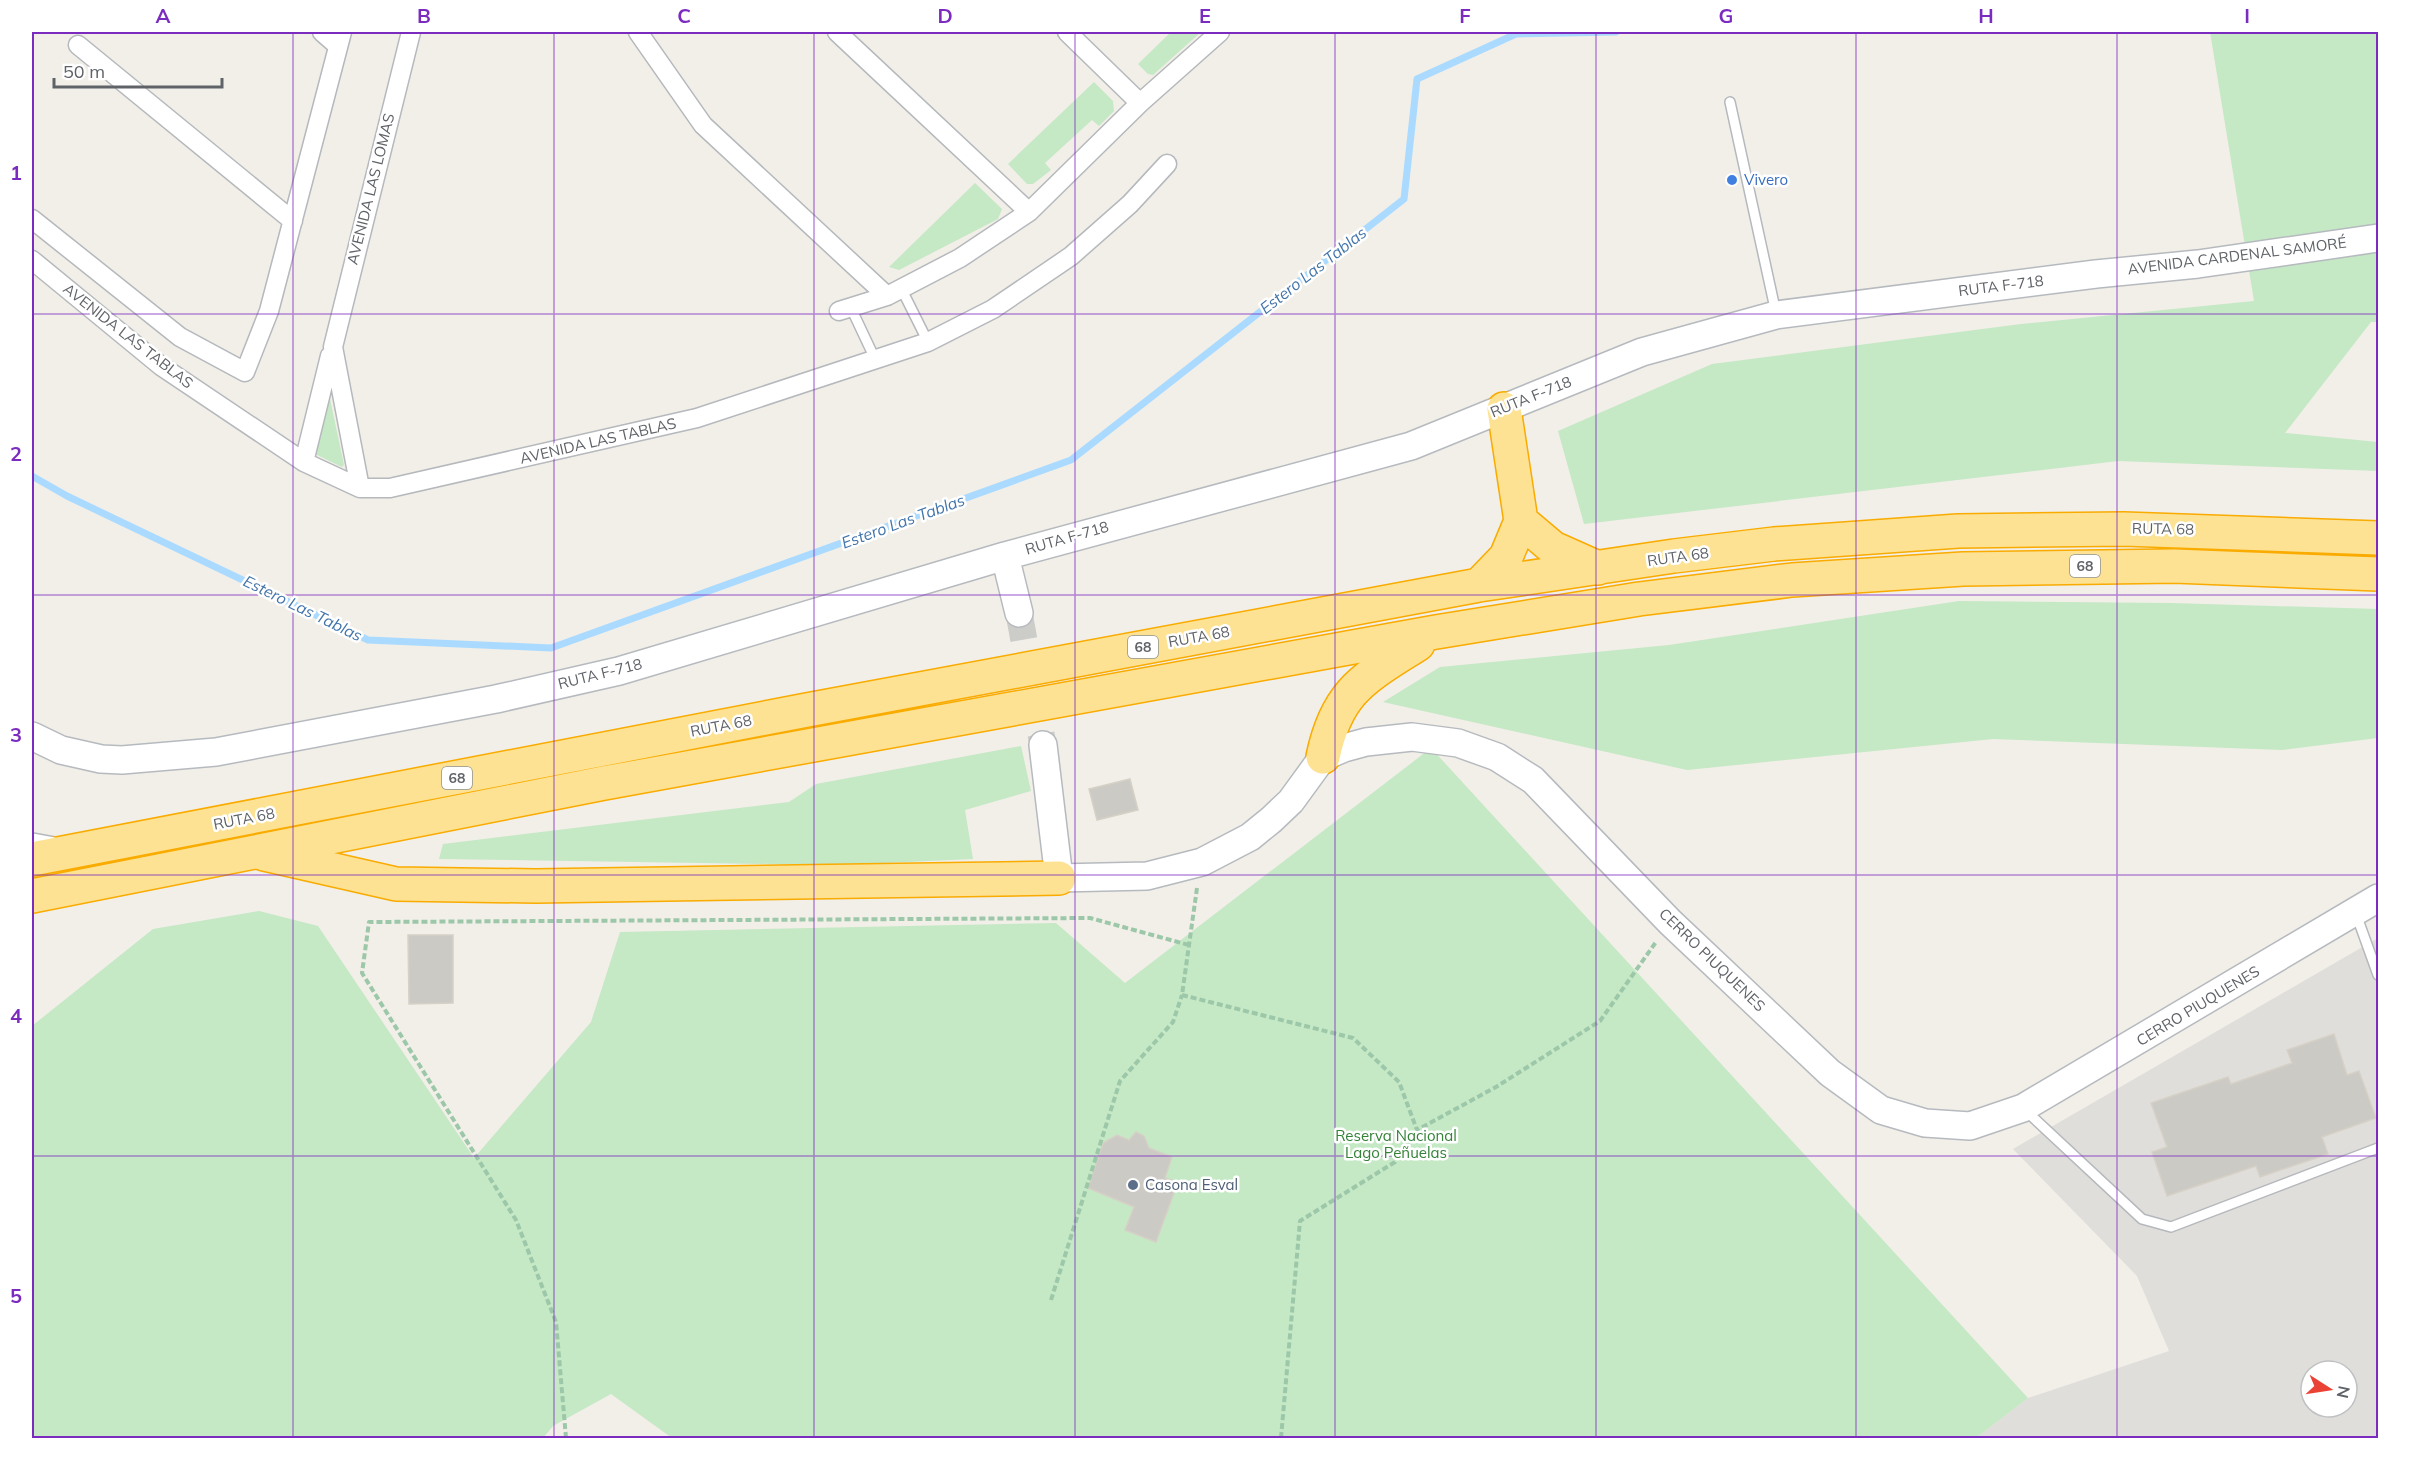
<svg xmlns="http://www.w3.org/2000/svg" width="2410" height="1470" font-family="Mulish,sans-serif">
	<rect width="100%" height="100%" fill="#f1efe8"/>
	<path fill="#e0deda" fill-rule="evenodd" d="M 2378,938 L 2378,1438 L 1976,1438 L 2028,1398 L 2169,1351 L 2137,1276 L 2013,1149 ZM 2311,1371 L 2347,1371 L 2347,1407 L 2311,1407 Z"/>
	<path fill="#c5e8c5" d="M 1171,32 L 1201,32 L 1153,75 L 1148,74 L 1138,64 Z
		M 2210,32 L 2378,32 L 2378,322 L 2371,322 L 2285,433 L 2378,442 L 2378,471 L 2118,461 L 1584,524 L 1558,431 L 1712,364 L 2021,324 L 2254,301 Z
		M 1094,82 L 1113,101 L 1114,111 L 1099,126 L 1092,120 L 1045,163 L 1051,170 L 1033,184 L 1027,184 L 1008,164 Z
		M 975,183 L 1002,209 L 998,219 L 899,270 L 889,267 Z
		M 329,394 L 344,465 L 342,467 L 315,454 Z
		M 1959,601 L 2171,603 L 2378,609 L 2378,738 L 2282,750 L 1993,739 L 1687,770 L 1383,702 L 1440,667 L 1669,645 Z
		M 1021,746 L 1031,791 L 965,810 L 973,859 L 839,865 L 439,859 L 443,844 L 789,802 L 816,784 Z
		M 1431,748 L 2028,1398 L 1976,1438 L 672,1438 L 611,1394 L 553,1426 L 543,1438 L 32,1438 L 32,1026 L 153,929 L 259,911 L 318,926 L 474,1158 L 591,1022 L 620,932 L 1056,923 L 1125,983 Z"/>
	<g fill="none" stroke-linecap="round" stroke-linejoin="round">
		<path stroke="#aadaff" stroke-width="7" d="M 32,476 L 67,496 L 368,640 L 551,648 L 1071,460 L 1404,199 L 1417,79 L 1516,34 L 1616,32"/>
	</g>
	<path fill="#cccac5" stroke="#d6d1c6" stroke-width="1.5" d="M 1130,779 L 1138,810 L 1097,820 L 1089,789 Z
		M 408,935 L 453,935 L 453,1003 L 409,1004 Z
		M 2334,1034 L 2347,1075 L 2359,1071 L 2376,1118 L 2322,1137 L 2328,1154 L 2260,1177 L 2256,1166 L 2167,1196 L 2152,1152 L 2167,1147 L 2151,1103 L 2228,1077 L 2231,1084 L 2292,1063 L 2287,1050 Z
		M 1136,1132 L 1144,1136 L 1149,1148 L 1172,1157 L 1165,1178 L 1178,1182 L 1156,1242 L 1125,1230 L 1134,1207 L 1088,1188 L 1103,1143 L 1117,1135 L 1129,1140 Z"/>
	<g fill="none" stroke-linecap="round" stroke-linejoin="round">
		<path stroke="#ccccc8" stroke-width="27" stroke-dasharray="27 14" stroke-linecap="butt" d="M 1019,613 L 1043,745"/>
		<defs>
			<path id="lane" d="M 1730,102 L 1776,313
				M 901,288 L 928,342
				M 851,308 L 876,361
				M 32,838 L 54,842
				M 2356,914 L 2378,975
				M 2025,1110 L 2142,1219 L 2171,1227 L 2378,1148"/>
			<path id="street" d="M 322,32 L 338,46
				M 638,32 L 703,125 L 887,296
				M 837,32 L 1029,212
				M 1067,32 L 1140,103
				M 78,45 L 293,221
				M 32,219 L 180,337 L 245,372 L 269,311 L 342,32
				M 32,260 L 161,366 L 304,462 L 360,488 L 390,488 L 697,418 L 928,342 L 993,309 L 1071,256 L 1130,204 L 1167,164
				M 839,311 L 887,296 L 960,258 L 1029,212 L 1140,103 L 1220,32
				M 304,462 L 330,356
				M 360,488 L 333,347 L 411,32"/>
			<path id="secondary" d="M 1005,556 L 1019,613
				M 32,736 L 61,750 L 101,759 L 122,760 L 216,752 L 496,699 L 619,671 L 1005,556 L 1411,446 L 1642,352 L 1776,315 L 2096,274 L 2198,264 L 2378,238
				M 1043,745 L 1059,878 L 1147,876 L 1202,862 L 1250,837 L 1271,820 L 1291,801 L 1323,757 L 1344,748 L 1366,742 L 1412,737 L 1458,743 L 1497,757 L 1533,780 L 1670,922 L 1830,1073 L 1881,1110 L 1925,1123 L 1970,1126 L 2023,1108 L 2378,898"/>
			<path id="highway" d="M 1521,521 L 1553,548 L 1598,568
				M 1479,585 L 1506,557 L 1521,521 L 1504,409
				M 1323,757 C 1337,690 1365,678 1418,644
				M 264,854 L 396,884 L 536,886 L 1059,878
				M 32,859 L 807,710 L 1479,585 L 1674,556 L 1774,544 L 1958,531 L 2124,529 L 2378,538
				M 32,896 L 604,783 L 1436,632 L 1639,599 L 1792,580 L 1963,569 L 2174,566 L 2378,574"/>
		</defs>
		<use href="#lane" stroke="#b5b8bc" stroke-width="12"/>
		<use href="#street" stroke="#b5b8bc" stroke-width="21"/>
		<use href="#secondary" stroke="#b6babf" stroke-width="30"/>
		<use href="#highway" stroke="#f9ab00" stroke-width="36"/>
		<path stroke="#9cc7a9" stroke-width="4" stroke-dasharray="6 3" stroke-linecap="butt" d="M 1197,888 L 1182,995 L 1353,1038 L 1399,1082 L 1417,1130 L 1496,1087 L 1600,1021 L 1656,942
			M 1051,1300 L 1120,1081 L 1173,1022 L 1182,995
			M 566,1438 L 556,1322 L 516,1220 L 362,973 L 369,922 L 1090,918 L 1189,945
			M 1281,1438 L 1300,1221 L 1395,1162 L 1417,1130"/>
		<use href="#lane" stroke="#fff" stroke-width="9"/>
		<use href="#street" stroke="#fff" stroke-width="18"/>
		<use href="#secondary" stroke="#fff" stroke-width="27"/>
		<use href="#highway" stroke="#fde293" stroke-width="33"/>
	</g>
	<path fill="none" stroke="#7b2cbf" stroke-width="1.5" stroke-opacity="0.55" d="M 293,32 L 293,1438M 554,32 L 554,1438M 814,32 L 814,1438M 1075,32 L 1075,1438M 1335,32 L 1335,1438M 1596,32 L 1596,1438M 1856,32 L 1856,1438M 2117,32 L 2117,1438M 32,314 L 2378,314M 32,595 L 2378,595M 32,875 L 2378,875M 32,1156 L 2378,1156"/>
	<circle fill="#3f7fe0" stroke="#fff" stroke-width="2" cx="1732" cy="180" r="6"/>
	<circle fill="#5c6f8a" stroke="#fff" stroke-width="2" cx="1133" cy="1185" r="6"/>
	<g text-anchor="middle" stroke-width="5" stroke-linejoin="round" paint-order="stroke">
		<g fill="#fff" stroke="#8f9295" stroke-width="1.5">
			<rect x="2070" y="555" width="30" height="22" rx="4.5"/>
			<rect x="1128" y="636" width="30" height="22" rx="4.5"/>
			<rect x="442" y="767" width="30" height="22" rx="4.5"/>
		</g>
		<g font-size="14" font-weight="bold" fill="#5f6368">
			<text x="2085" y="571">68</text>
			<text x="1143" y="652">68</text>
			<text x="457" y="783">68</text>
		</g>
		<g font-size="15" fill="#366cbe" stroke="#fff" text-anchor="start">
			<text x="1744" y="185">Vivero</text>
		</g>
		<g font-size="15" fill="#5f6368" stroke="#fff">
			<text transform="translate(371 189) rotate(-76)" y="5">AVENIDA LAS LOMAS</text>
			<text transform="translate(2237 256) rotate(-7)" y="5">AVENIDA CARDENAL SAMORÉ</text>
			<text transform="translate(2001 286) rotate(-7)" y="5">RUTA F-718</text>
			<text transform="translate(128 336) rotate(38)" y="5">AVENIDA LAS TABLAS</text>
			<text transform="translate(1531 397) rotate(-22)" y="5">RUTA F-718</text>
			<text transform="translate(598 441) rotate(-13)" y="5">AVENIDA LAS TABLAS</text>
			<text transform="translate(2163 529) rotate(1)" y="5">RUTA 68</text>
			<text transform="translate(1067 538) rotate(-16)" y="5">RUTA F-718</text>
			<text transform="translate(1678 557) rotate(-8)" y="5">RUTA 68</text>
			<text transform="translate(1199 637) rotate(-10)" y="5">RUTA 68</text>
			<text transform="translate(600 674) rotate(-14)" y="5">RUTA F-718</text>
			<text transform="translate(721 726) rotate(-11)" y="5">RUTA 68</text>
			<text transform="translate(244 819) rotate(-11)" y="5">RUTA 68</text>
			<text transform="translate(1712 960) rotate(44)" y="5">CERRO PIUQUENES</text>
			<text transform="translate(2198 1006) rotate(-31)" y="5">CERRO PIUQUENES</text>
		</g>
		<g font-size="15" fill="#348238" stroke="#fff">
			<text x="1396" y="1141">Reserva Nacional<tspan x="1396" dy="17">Lago Peñuelas</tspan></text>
		</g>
		<g font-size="15" fill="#4e5e75" stroke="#fff" text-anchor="start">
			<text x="1145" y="1190">Casona Esval</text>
		</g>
		<g font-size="16" font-style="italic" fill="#4174aa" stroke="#fff">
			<text transform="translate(1313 270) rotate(-38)" y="6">Estero Las Tablas</text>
			<text transform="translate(903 521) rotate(-20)" y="6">Estero Las Tablas</text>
			<text transform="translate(303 608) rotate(26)" y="6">Estero Las Tablas</text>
		</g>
	</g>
	<rect width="2410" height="1470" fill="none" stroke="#ffffff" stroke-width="66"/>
	<g transform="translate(2329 1389) rotate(102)"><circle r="28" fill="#ffffff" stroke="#bfc1c3" stroke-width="1.5"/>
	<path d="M0-4.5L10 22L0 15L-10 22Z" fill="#ea4335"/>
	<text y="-9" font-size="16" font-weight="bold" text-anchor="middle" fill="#5f6368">N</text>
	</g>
	<path d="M54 78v9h168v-9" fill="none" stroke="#5f6368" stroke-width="3"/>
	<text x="63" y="78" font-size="18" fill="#5f6368" stroke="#ffffff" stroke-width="4.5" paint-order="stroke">50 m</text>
	<rect x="33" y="33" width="2344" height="1404" fill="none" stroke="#7b2cbf" stroke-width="2"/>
	<g font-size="20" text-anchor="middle" font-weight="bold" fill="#7b2cbf">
		<text x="163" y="23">A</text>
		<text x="424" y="23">B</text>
		<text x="684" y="23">C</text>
		<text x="945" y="23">D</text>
		<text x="1205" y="23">E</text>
		<text x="1465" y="23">F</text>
		<text x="1726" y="23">G</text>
		<text x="1986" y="23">H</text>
		<text x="2247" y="23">I</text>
		<text x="16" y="180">1</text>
		<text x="16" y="461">2</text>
		<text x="16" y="742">3</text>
		<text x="16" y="1023">4</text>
		<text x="16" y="1303">5</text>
	</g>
</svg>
